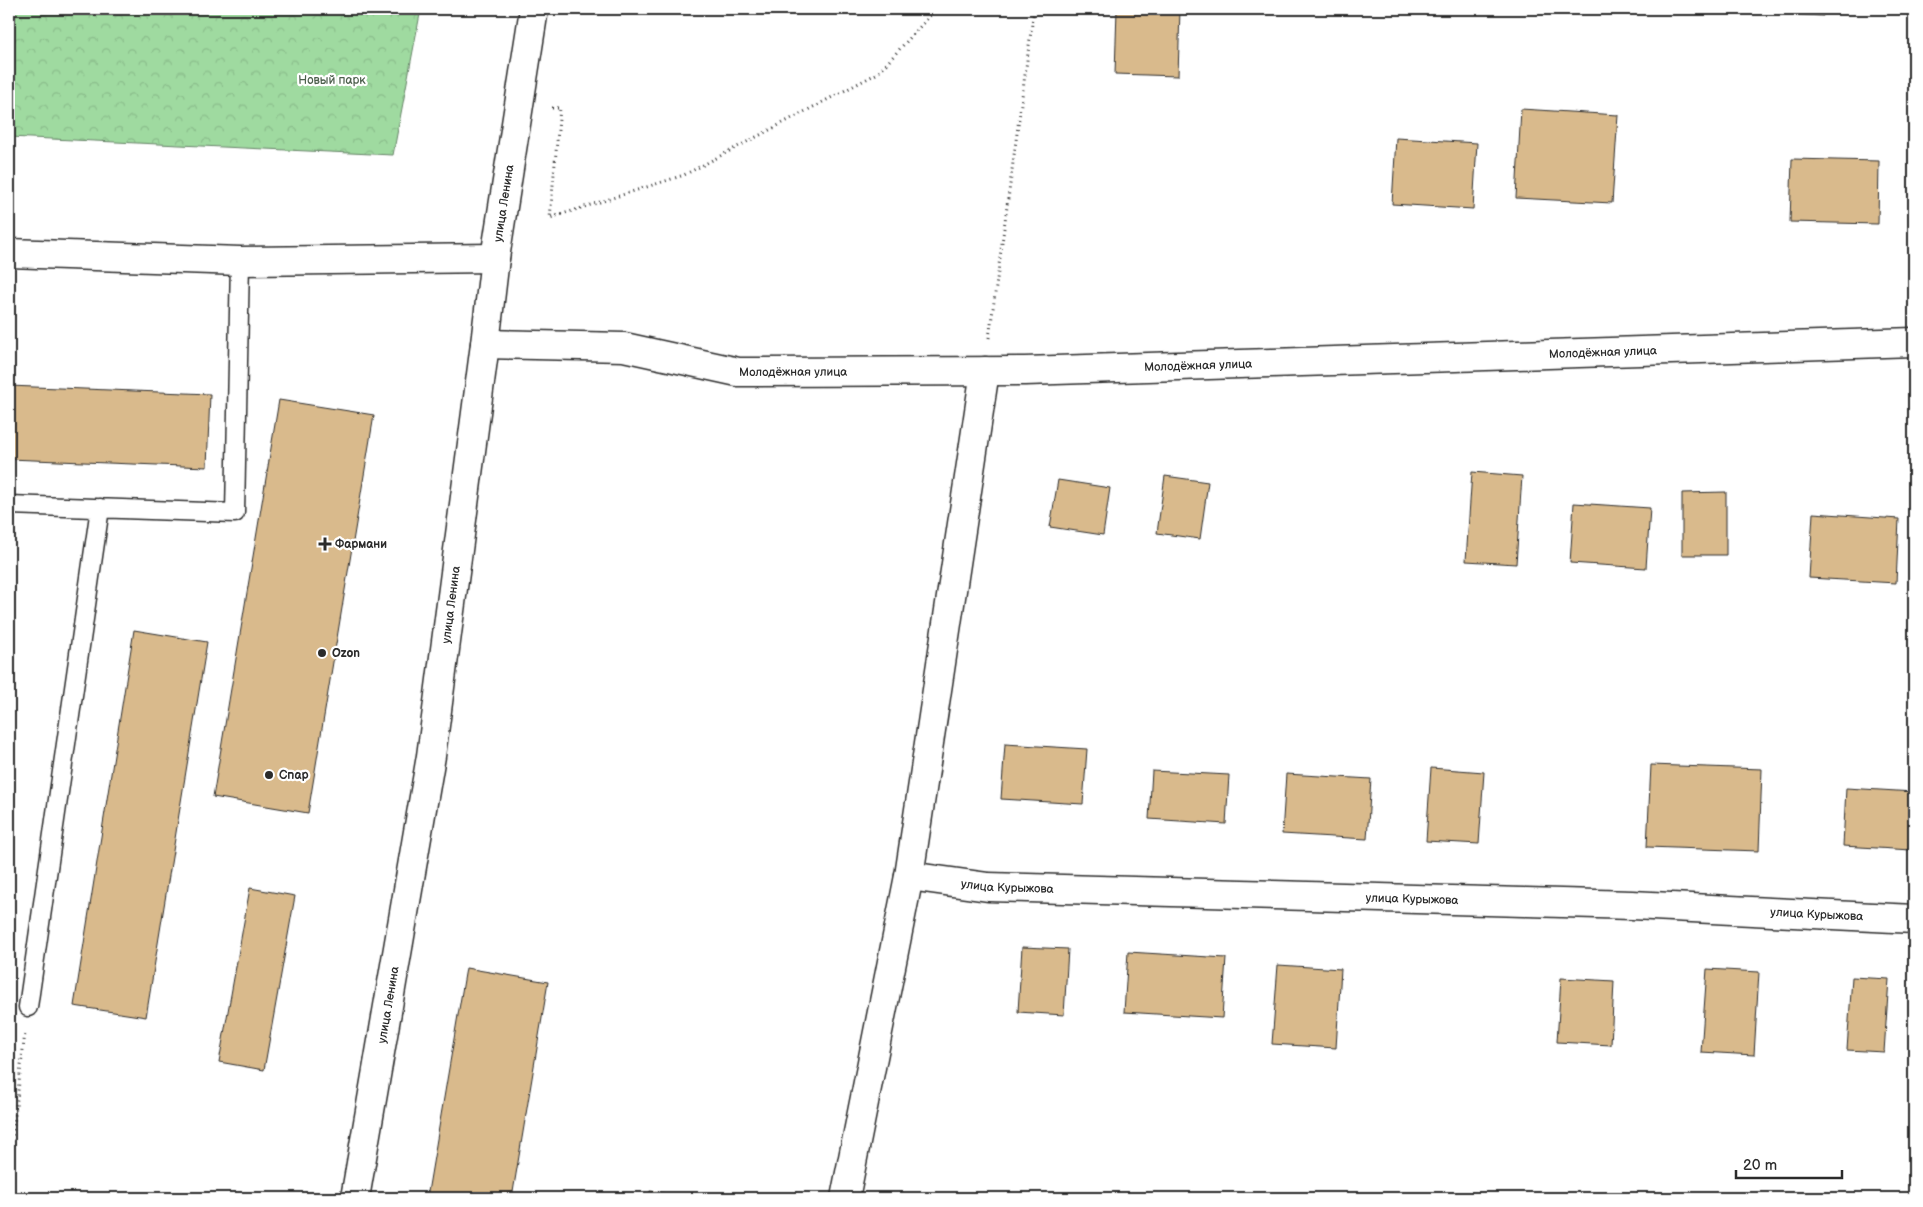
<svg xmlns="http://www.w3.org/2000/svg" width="1923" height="1207" font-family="'Balsamiq Sans',sans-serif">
	<defs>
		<pattern id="park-crowns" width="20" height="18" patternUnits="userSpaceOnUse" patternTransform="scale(1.25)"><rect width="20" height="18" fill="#9fdaa0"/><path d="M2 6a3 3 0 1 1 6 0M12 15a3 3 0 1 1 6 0" fill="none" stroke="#89bb8a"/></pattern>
	</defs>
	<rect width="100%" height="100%" fill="#fff"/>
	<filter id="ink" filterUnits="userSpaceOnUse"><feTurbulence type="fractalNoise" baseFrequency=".02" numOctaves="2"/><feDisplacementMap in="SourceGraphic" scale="10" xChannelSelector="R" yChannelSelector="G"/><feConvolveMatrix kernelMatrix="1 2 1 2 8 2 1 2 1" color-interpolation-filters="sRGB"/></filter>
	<g filter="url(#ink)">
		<path fill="url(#park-crowns)" stroke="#658266" d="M 9,9 L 421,9 L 393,155 L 9,137 Z"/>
		<path fill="#d9ba8c" stroke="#2b2b2b" d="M 1117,9 L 1180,9 L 1178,76 L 1115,74 Z
			M 1491,9 L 1543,9 L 1543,12 Z
			M 1749,9 L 1824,9 L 1823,16 L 1748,12 Z
			M 1521,109 L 1618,115 L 1612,203 L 1516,198 Z
			M 1396,138 L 1477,143 L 1473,209 L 1392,204 Z
			M 1792,159 L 1879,161 L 1878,224 L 1790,222 Z
			M 9,386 L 210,394 L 207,467 L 9,459 Z
			M 279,400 L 374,415 L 308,813 L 213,797 Z
			M 1472,472 L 1522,476 L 1516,564 L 1466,561 Z
			M 1165,476 L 1208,482 L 1200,539 L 1157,533 Z
			M 1058,480 L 1110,488 L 1103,535 L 1050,527 Z
			M 1726,492 L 1726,555 L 1682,555 L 1682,493 Z
			M 1574,503 L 1650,508 L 1646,568 L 1570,563 Z
			M 1813,513 L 1899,519 L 1896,583 L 1809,578 Z
			M 134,630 L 207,642 L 146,1017 L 74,1006 Z
			M 1005,744 L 1087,749 L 1083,804 L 1001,799 Z
			M 1651,765 L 1762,769 L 1759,851 L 1647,847 Z
			M 1431,768 L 1484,772 L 1479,844 L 1426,841 Z
			M 1152,771 L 1229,775 L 1226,824 L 1149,819 Z
			M 1286,774 L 1371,779 L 1367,839 L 1282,834 Z
			M 1846,788 L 1914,792 L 1911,850 L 1843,846 Z
			M 250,888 L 295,896 L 264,1070 L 219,1062 Z
			M 1022,947 L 1068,949 L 1064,1015 L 1018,1012 Z
			M 1128,952 L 1226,958 L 1222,1018 L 1124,1012 Z
			M 1278,965 L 1341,969 L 1336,1048 L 1272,1044 Z
			M 466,968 L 548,982 L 512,1198 L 427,1198 Z
			M 1707,969 L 1759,972 L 1754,1055 L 1701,1052 Z
			M 1852,977 L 1889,979 L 1884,1052 L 1847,1050 Z
			M 1561,978 L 1614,981 L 1611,1045 L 1557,1042 Z
			M 650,1191 L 693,1198 L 649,1198 Z"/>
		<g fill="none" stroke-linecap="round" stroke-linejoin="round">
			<defs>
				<path id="lane" d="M 9,505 L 235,513 L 240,261
					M 28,1007 L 100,508"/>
				<g id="street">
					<path d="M 9,253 L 240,261 L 495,258"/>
					<path id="s1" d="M 485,344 L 624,347 L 738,372 L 1025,371 L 1914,342"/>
					<path id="s2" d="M 909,876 L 988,887 L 1632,905 L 1914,919"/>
					<path d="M 845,1198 L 909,876 L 985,371"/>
				</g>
				<g id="secondary">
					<path id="s3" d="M 355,1198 L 431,756 L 485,344 L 495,258 L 534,9"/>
				</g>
			</defs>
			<use href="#lane" stroke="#2b2b2b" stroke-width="21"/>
			<use href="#street" stroke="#2b2b2b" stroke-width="31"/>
			<use href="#secondary" stroke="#2b2b2b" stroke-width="31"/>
			<path stroke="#2b2b2b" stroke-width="3" stroke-dasharray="1 4" stroke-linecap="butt" d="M 552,108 L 560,108 L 550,218 L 684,175 L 878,73 L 936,9
				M 989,338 L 1034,9
				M 9,1165 L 25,1033"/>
			<use href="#lane" stroke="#fff" stroke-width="18"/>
			<use href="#street" stroke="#fff" stroke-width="28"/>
			<use href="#secondary" stroke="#fff" stroke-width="28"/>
		</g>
	</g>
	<g fill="#2b2b2b" stroke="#fff" stroke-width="2">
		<path d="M322.5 536.5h5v5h5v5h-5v5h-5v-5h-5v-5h5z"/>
		<circle cx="322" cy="653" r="5"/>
		<circle cx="269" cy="775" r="5"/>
	</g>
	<g text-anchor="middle" stroke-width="4.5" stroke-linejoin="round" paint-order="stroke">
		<g font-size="12" fill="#4e604e" stroke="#fff">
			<text x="332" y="84">Новый парк</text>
		</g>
		<g font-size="12" fill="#2b2b2b" stroke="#fff">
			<text dy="4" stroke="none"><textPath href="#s3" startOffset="1006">улица Ленина</textPath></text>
			<text dy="4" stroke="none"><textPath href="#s1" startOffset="1121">Молодёжная улица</textPath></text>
			<text dy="4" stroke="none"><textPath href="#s1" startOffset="716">Молодёжная улица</textPath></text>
			<text dy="4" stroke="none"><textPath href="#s1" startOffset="311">Молодёжная улица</textPath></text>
			<text dy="4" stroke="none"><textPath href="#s3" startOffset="601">улица Ленина</textPath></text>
			<text dy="4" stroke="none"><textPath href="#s2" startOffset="99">улица Курыжова</textPath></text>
			<text dy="4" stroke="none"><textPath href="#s2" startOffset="504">улица Курыжова</textPath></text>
			<text dy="4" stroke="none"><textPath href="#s2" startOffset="909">улица Курыжова</textPath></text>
			<text dy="4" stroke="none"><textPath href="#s3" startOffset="196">улица Ленина</textPath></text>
		</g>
		<g font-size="12" font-weight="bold" fill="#2b2b2b" stroke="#fff" text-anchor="start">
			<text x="335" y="548">Фармани</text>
			<text x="332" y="657">Ozon</text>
			<text x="279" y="779">Спар</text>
		</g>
	</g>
	<rect width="1923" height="1207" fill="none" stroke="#fff" stroke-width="30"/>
	<rect x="15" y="15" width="1893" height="1177" fill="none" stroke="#2b2b2b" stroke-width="2" filter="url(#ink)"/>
	<path d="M1736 1170v8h106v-8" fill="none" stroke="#2b2b2b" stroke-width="2.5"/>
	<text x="1743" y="1170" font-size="15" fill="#2b2b2b" stroke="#ffffff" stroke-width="4" paint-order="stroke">20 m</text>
</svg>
